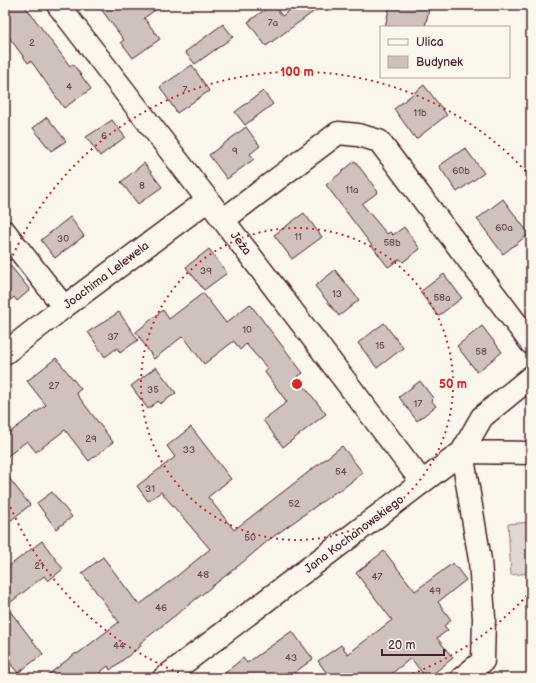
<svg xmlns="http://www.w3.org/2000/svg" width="536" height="683" font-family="'Balsamiq Sans',sans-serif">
	<rect width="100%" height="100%" fill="#fbf7ec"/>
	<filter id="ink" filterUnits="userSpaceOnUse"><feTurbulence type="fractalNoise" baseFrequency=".025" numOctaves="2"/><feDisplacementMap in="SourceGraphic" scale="8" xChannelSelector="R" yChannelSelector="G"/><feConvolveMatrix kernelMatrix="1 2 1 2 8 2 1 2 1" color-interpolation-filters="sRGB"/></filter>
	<g filter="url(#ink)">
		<path fill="#e2d7d0" stroke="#967b7e" d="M 531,522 L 531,573 L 511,575 L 508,524 Z"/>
		<path fill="#cfc2bc" stroke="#4a1f2b" d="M 5,5 L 24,5 L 70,66 L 73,64 L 91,89 L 64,108 L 31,61 L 28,63 L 5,32 Z
			M 98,5 L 162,5 L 144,18 L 160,39 L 133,58 L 121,42 L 124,40 Z
			M 271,5 L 274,5 L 282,16 L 297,5 L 313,5 L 316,10 L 266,46 L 248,22 Z
			M 390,5 L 430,5 L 425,27 L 385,27 Z
			M 223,24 L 233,37 L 195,64 L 185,52 Z
			M 192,65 L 209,91 L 177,113 L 160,87 Z
			M 424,85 L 447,115 L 416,139 L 394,109 Z
			M 263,91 L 273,104 L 245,125 L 235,112 Z
			M 47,117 L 66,141 L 51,151 L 33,128 Z
			M 112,120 L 125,137 L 100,156 L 86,137 Z
			M 246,127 L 260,146 L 250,154 L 254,159 L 227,179 L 209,155 Z
			M 465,148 L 484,173 L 457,192 L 439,166 Z
			M 355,161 L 378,192 L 362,204 L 387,234 L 390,232 L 393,235 L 404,227 L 420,249 L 403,262 L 400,259 L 388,267 L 326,185 Z
			M 144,163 L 162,187 L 138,204 L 121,182 Z
			M 503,199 L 529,234 L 503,254 L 477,219 Z
			M 304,213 L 322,237 L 292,259 L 274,235 Z
			M 70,217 L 84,236 L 55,258 L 41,240 Z
			M 209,249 L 227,273 L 204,290 L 186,267 Z
			M 5,259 L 30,290 L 17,301 L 14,297 L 5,304 Z
			M 335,270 L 359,300 L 339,316 L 315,286 Z
			M 444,274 L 462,298 L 438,316 L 420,292 Z
			M 203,293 L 226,323 L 250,304 L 303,373 L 297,377 L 326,414 L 283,447 L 263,420 L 287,402 L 264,371 L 268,369 L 246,344 L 240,350 L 234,341 L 204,364 L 183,336 L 154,359 L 136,332 L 163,310 L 169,319 Z
			M 119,312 L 138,340 L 120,353 L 117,348 L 105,357 L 88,332 Z
			M 384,323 L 403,348 L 377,368 L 358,343 Z
			M 482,326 L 502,352 L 477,372 L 457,346 Z
			M 56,358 L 81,389 L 76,393 L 113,442 L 89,461 L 65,430 L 36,452 L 27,441 L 5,458 L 5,436 L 46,405 L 27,381 Z
			M 156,367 L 176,393 L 160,404 L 158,401 L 148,409 L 131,386 Z
			M 420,381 L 433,398 L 431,400 L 436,406 L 417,421 L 399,397 Z
			M 191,427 L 231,479 L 208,497 L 234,530 L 342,446 L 363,473 L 338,492 L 337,491 L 270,539 L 243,562 L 139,644 L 141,646 L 110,670 L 108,666 L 93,678 L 44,678 L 76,653 L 77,654 L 119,622 L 82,573 L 103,557 L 139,605 L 177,576 L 210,549 L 161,492 L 148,501 L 137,486 L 175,457 L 167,446 Z
			M 5,473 L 30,505 L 5,525 Z
			M 52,492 L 72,517 L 56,529 L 37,503 Z
			M 42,541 L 63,569 L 48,581 L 44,576 L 6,606 L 43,654 L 18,673 L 5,657 L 5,569 Z
			M 384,551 L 415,591 L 453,563 L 466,580 L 438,602 L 451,620 L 444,626 L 448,630 L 437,638 L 453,658 L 428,678 L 426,678 L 411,658 L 386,678 L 330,678 L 318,661 L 341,645 L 348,654 L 392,620 L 356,573 Z
			M 292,631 L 313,659 L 287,678 L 219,678 L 243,658 L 247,663 Z"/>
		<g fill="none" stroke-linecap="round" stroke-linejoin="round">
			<defs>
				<path id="minor" d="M 58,5 L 208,200 L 422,482
					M 223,220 L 338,133 L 358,135 L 379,141 L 531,343
					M 5,232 L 64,307
					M 5,353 L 64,307 L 208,200
					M 164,678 L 462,452 L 482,417 L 531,377
					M 462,678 L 483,661 L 484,618 L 480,560 L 462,452 L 531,453"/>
			</defs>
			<use href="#minor" stroke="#4a1f2b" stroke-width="25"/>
			<use href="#minor" stroke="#fbf7ec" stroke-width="22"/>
		</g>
	</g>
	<g fill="none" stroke="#d62828" stroke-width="2" stroke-dasharray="2 4">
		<circle cx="297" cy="384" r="156"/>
		<path d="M531 591A312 312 0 0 1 404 677M190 677A312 312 0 0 1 6 496M6 272A312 312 0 0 1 531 177"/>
	</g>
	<g text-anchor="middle" stroke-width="3.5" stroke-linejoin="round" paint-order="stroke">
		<g font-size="10" fill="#6b484f">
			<text x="273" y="26">7a</text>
			<text x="32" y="46">2</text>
			<text x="69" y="90">4</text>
			<text x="185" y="93">7</text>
			<text x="420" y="116">11b</text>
			<text x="104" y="139">6</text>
			<text x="235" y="154">9</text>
			<text x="461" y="174">60b</text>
			<text x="142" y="189">8</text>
			<text x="352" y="193">11a</text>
			<text x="504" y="231">60a</text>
			<text x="298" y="240">11</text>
			<text x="63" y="242">30</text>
			<text x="392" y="246">58b</text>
			<text x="206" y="274">39</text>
			<text x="337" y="297">13</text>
			<text x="442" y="301">58a</text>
			<text x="247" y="333">10</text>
			<text x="113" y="340">37</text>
			<text x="380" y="349">15</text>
			<text x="481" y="355">58</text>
			<text x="54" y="389">27</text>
			<text x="153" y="393">35</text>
			<text x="418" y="407">17</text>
			<text x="91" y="442">29</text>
			<text x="189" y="453">33</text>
			<text x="341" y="475">54</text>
			<text x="150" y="492">31</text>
			<text x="294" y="507">52</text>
			<text x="250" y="541">50</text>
			<text x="39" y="569">21</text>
			<text x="203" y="578">48</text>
			<text x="377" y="580">47</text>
			<text x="435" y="594">49</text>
			<text x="161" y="611">46</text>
			<text x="119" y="649">44</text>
			<text x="291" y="661">43</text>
		</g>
		<g font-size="12" fill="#4a1f2b" stroke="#fbf7ec">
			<text transform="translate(241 243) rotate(53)" y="4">Jeża</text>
			<text transform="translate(106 275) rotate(-37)" y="4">Joachima Lelewela</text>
			<text transform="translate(354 534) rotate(-37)" y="4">Jana Kochanowskiego</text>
		</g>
	</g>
	<circle cx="297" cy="384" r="6" fill="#d62828" stroke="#fbf7ec" stroke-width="2"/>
	<g font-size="12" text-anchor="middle" font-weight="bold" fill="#d62828" stroke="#fbf7ec" stroke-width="3.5" stroke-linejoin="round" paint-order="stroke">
		<text x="297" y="76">100 m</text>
		<text x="453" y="388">50 m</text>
	</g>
	<rect width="536" height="683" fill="none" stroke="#fbf7ec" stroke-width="20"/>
	<rect x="10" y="10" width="516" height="663" fill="none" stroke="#4a1f2b" stroke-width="1.5" filter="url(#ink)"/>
	<rect x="380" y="26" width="130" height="52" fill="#fbf7ec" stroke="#b4a19f"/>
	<rect x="388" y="39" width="20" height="6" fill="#fbf7ec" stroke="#b4a19f"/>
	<text x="416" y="46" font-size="12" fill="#4a1f2b">Ulica</text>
	<rect x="388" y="56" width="20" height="12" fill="#cfc2bc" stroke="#b4a19f"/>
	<text x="416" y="66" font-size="12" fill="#4a1f2b">Budynek</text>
	<path d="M382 649v6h62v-6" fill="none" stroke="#4a1f2b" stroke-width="2"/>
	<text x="388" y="649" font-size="12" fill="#4a1f2b" stroke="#fbf7ec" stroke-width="3" paint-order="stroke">20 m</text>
</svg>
